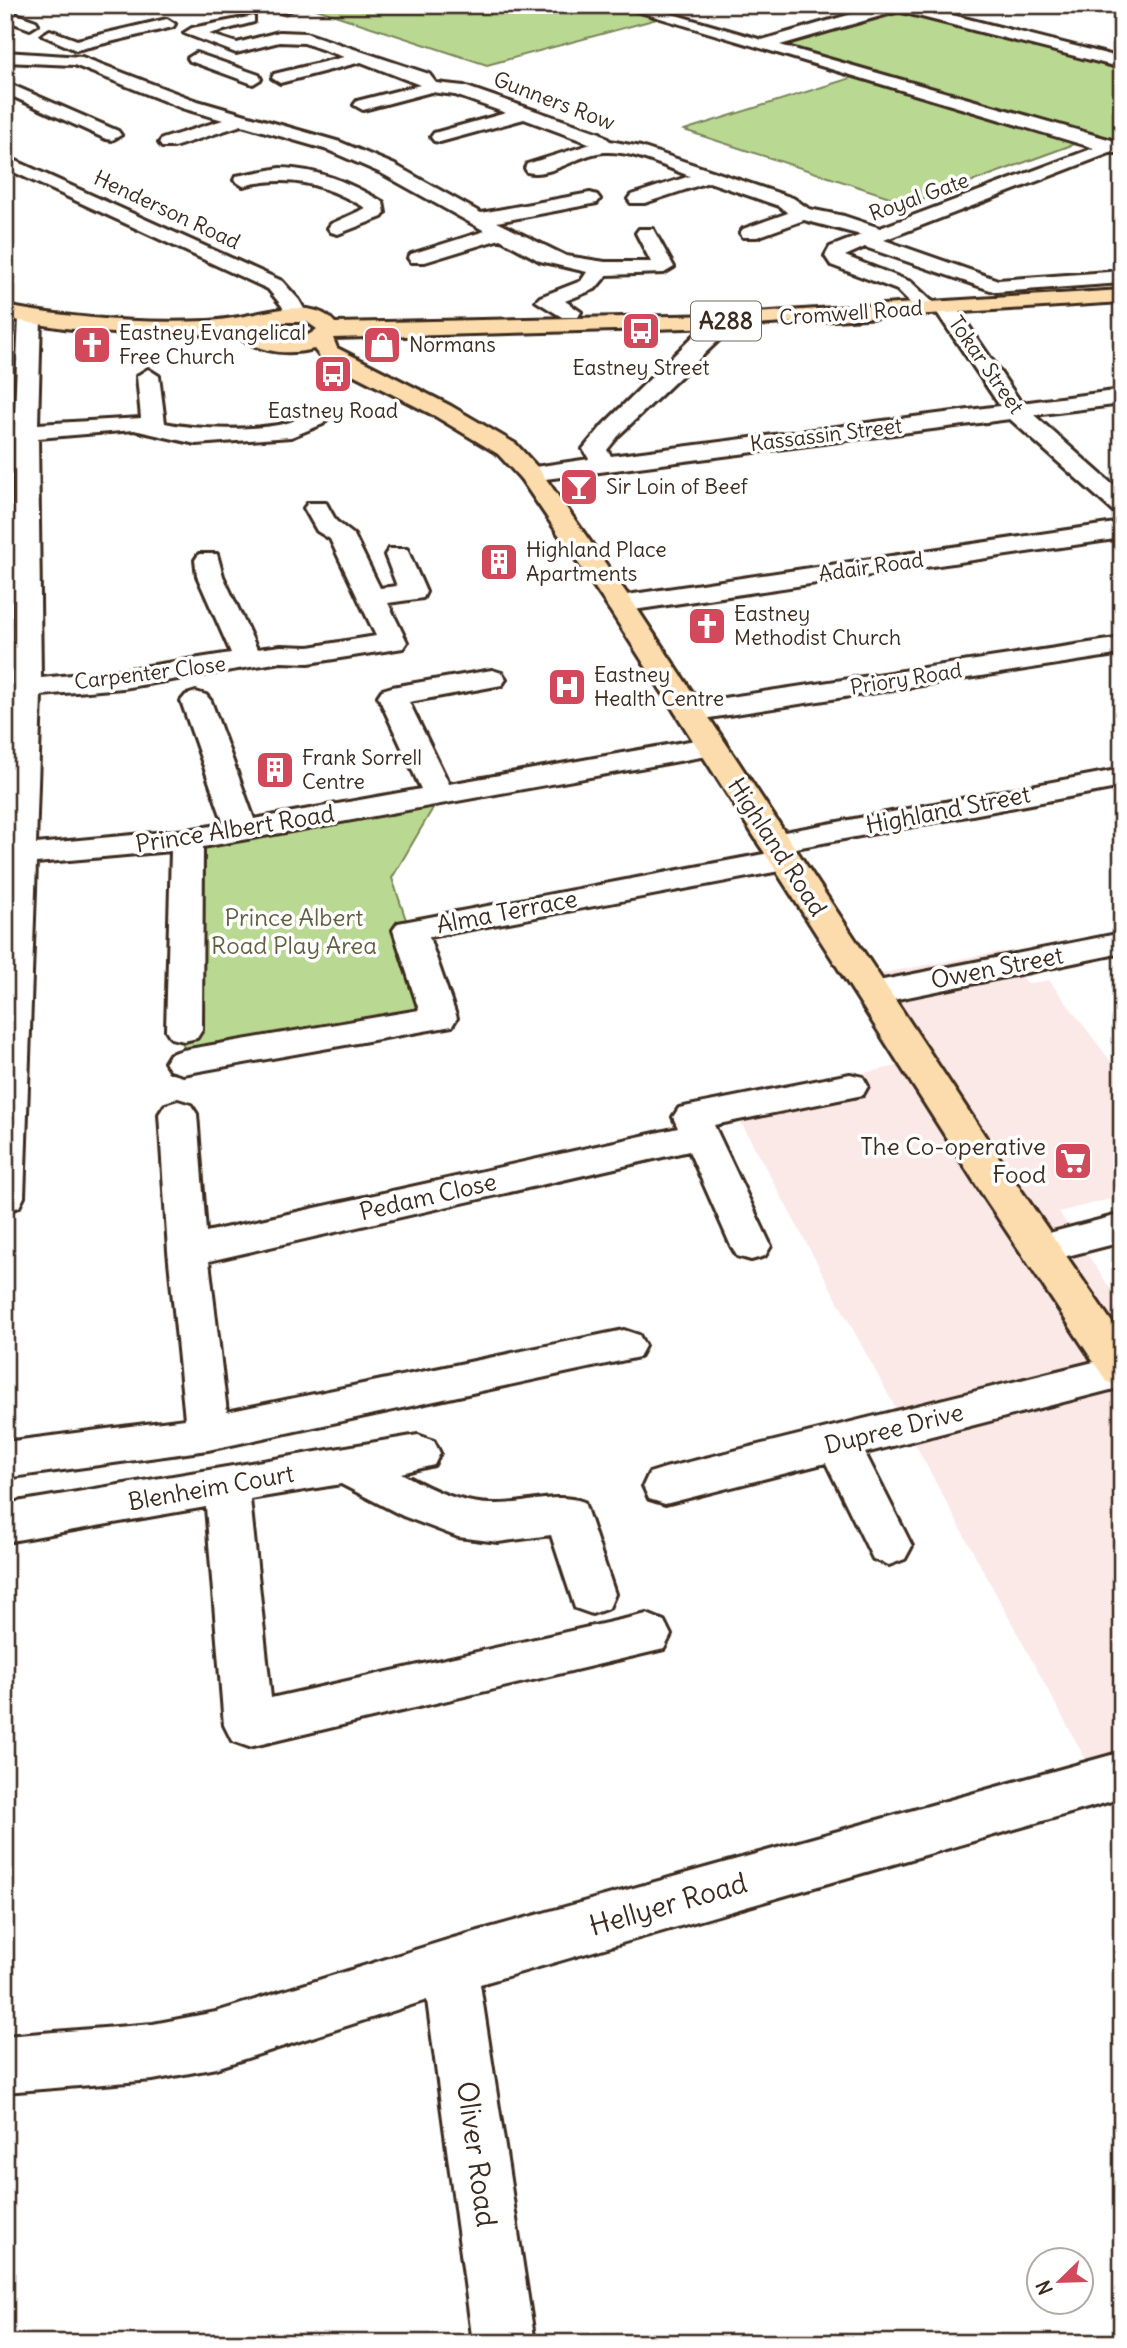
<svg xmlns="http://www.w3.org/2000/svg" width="1127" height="2348" font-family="Delius,sans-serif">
	<rect width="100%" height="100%" fill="#fff"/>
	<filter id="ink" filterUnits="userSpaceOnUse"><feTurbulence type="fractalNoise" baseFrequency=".0143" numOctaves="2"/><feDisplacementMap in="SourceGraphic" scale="14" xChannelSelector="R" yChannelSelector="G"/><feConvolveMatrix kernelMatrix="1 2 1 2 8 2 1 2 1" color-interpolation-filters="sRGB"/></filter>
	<g filter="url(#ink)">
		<path fill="#fbe9e8" d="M 1003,951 L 1028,984 L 1049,980 L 1122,1076 L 1122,1196 L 1059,1212 L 1122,1306 L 1122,1827 L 729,1100 L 897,1066 L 844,980 Z"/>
		<path fill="#b9d992" stroke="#7a8258" stroke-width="2" d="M 325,5 L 608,5 L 657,19 L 487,65 L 313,8 Z
			M 901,13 L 917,14 L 1122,65 L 1122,143 L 789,46 L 794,42 Z
			M 854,77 L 1080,142 L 911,204 L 684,130 Z
			M 440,796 L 392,878 L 439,1018 L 183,1062 L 187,840 Z"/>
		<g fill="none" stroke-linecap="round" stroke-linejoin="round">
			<defs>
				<path id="minor" d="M 108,5 L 126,5 L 119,10 Z
					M 277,5 L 303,5 L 283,13 L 278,11 Z
					M 617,5 L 641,5 L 762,40 L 883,5 L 913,5 L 1122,58 L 1122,68 L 898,11 L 780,45 L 1122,143 L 1122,153 L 1110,153 L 884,240 L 998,280 L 1122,271 L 1122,283 L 996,292 L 865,247 L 845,256 L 911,282 L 936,305 L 945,302 L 953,303 L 1021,403 L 1122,390 L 1122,404 L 1034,415 L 1122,493 L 1122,514 L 1113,511 L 1010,419 L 530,481 L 521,479 L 518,474 L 521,469 L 589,459 L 583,449 L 603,425 L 714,316 L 722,315 L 733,321 L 721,338 L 619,435 L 607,450 L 611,456 L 1000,406 L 936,311 L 928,314 L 920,313 L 897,290 L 831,265 L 825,256 L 830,247 L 861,235 L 804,220 L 757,237 L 743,237 L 740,233 L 743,229 L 788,213 L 779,206 L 709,182 L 645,203 L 631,203 L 628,199 L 631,195 L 690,176 C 665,167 634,151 606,152 C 581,152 553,178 527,172 L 525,168 L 527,164 L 591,144 L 524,119 L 440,142 L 434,141 L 431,137 L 434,133 L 506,113 L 455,95 L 431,92 L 363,110 L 354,105 L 357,101 L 420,85 L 361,62 L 280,83 L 272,78 L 274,74 L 344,57 L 304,43 L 279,42 L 236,53 L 184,33 L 192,28 L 254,16 L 254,22 L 209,34 L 237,43 L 279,32 L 306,33 L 429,74 L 436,83 L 464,86 L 600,133 L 610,141 L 641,147 L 793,198 L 809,209 L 844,216 L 880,228 L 1094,148 Z
					M 5,10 L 36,21 L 38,24 L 30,29 L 5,20 Z
					M 167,19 L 175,24 L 173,27 L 76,50 L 42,35 L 50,30 L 77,40 Z
					M 5,52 L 82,57 L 194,100 L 340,142 L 395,165 L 481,213 L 590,193 L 597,195 L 600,199 L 597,203 L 497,222 L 566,256 L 605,262 L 651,262 L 636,233 L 639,229 L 653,229 L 674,267 L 664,273 L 607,275 L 595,289 L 565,301 L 581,312 L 578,317 L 562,317 L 536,301 L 540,297 L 581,281 L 587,272 L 540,261 L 500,239 L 425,262 L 411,262 L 408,258 L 411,254 L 485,231 L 381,173 L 328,150 L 242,125 L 174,147 L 162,147 L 159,143 L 162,139 L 223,120 L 182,108 L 74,65 L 5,62 Z
					M 196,53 L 259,75 L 261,79 L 253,84 L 190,61 L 188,58 Z
					M 5,82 L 118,131 L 121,135 L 112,140 L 106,139 L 5,93 Z
					M 5,156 L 282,281 L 299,300 L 308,316 L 297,322 L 289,321 L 282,306 L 268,289 L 5,168 Z
					M 280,168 C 319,169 350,183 383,202 L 385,213 L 382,217 L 338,234 L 331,232 L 328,228 L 331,224 L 366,208 C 324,184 291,174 243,186 L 234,180 L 236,176 Z
					M 30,311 L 41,317 L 38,424 L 141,418 L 137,376 L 148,369 L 159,376 L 165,423 C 196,430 256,431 287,423 C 301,419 308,410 323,414 L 327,419 L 323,424 L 291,437 L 196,444 L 134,430 L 38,438 L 41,678 L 123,670 L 231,653 L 197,576 L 195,560 L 199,554 L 217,554 L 223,576 L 257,649 L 281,646 L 309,647 L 376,636 L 330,539 L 317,531 L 304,508 L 308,503 L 326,503 L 336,521 L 354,535 L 380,588 L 397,586 L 385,555 L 389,549 L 407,549 L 426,592 L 423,598 L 388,603 L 407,642 L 403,648 L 309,663 L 281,662 L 123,688 L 41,695 L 36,844 L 187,830 L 224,824 L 181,701 L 186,695 L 196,692 L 206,695 L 211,701 L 254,819 L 421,789 L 378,696 L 382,690 L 392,687 L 492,670 L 502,673 L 506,679 L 502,685 L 409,702 L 449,784 L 712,737 L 723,740 L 727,746 L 723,752 L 712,755 L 203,847 L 202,1030 L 197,1038 L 184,1041 L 171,1038 L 166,1030 L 171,851 L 36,863 L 24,1197 L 19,1207 L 5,1211 L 5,826 L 13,688 L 14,432 L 19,317 Z
					M 1122,522 L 1122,538 L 620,612 L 610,610 L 606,604 L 610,598 L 620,596 Z
					M 1122,638 L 1122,654 L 690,721 L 680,718 L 675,712 L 680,706 L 690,703 Z
					M 1122,769 L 1122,787 L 785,850 L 796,853 L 801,860 L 796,867 L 785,870 L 429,937 L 457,1018 L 452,1026 L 183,1074 L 170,1070 L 165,1062 L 170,1054 L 183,1050 L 419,1010 L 393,930 L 398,923 L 774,852 L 763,850 L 758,843 L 763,836 Z
					M 1122,933 L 1122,953 L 873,1004 L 861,1001 L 856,993 L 861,985 L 873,982 Z
					M 850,1074 L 863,1077 L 868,1086 L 863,1095 L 714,1125 L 771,1246 L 765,1256 L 751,1260 L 737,1256 L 731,1246 L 689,1151 L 209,1261 L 227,1412 L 624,1330 L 639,1335 L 645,1346 L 639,1357 L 208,1450 L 5,1478 L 5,1442 L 185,1419 L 168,1251 L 159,1114 L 165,1105 L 178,1101 L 191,1105 L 197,1114 L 206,1232 L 678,1128 L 673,1117 L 679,1108 Z
					M 1122,1214 L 1122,1242 L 1040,1263 L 1026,1259 L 1020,1249 L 1026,1239 Z
					M 1122,1355 L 1122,1387 L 865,1453 L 912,1546 L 905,1559 L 889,1565 L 873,1559 L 826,1463 L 665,1504 L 649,1499 L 643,1486 L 649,1473 L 665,1468 Z
					M 418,1435 L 434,1441 L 440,1453 L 434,1465 L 401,1473 C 432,1490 462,1505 498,1504 C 528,1504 556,1492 584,1502 L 615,1594 L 609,1608 L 592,1614 L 575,1608 L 551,1535 L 498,1542 L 458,1537 L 403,1516 L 341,1484 L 250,1499 L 271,1698 L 647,1614 L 664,1621 L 671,1635 L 664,1649 L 249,1747 L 232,1741 L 224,1725 L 206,1507 L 5,1542 L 5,1504 Z
					M 1122,1752 L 1122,1798 L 480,1984 L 535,2343 L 473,2343 L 427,2000 L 216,2068 L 153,2080 L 5,2092 L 5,2036 L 153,2024 L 216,2012 L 450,1939 Z"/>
				<path id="major" d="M 1122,290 L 1122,302 L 722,327 L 333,338 L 337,348 L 451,406 L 516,444 L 539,469 L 634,604 L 1014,1180 L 1122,1337 L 1122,1387 L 1107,1382 L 986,1200 L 606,604 L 521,479 L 498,454 L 435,416 L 321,358 L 314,349 C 289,355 265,353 243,340 L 242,330 C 173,342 73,332 5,318 L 5,306 C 70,318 141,324 207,321 C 230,320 253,314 276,310 C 296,307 321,306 335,323 L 722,315 ZM 285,322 L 307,322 L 317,329 C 302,342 280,343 263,333 L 271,324 Z"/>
			</defs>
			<use href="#minor" stroke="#3b2a1e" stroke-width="6"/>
			<use href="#major" stroke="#3b2a1e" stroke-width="6"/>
			<use href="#minor" fill="#fff" fill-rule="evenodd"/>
			<use href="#major" fill="#fcdcac" fill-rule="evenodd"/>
		</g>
	</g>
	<defs>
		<symbol id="bus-square" viewBox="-11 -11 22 22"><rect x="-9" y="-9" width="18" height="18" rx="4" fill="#d1495b" stroke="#fff"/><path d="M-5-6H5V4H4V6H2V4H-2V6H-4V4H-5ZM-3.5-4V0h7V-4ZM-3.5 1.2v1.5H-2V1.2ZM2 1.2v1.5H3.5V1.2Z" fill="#fff"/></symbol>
		<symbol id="church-square" viewBox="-11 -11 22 22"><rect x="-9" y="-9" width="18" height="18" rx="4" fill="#d1495b" stroke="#fff"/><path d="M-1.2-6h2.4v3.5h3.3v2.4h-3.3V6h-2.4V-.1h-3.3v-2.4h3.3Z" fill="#fff"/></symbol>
		<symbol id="shop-square" viewBox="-11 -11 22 22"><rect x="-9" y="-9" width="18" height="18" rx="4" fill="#d1495b" stroke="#fff"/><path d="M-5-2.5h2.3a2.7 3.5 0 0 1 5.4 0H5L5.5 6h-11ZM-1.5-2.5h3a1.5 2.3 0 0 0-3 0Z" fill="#fff"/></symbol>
		<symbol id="bar-square" viewBox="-11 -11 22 22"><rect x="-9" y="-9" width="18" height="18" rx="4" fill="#d1495b" stroke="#fff"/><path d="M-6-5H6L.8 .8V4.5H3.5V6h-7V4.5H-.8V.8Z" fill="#fff"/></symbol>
		<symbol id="building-square" viewBox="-11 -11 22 22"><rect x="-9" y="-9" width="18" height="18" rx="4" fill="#d1495b" stroke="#fff"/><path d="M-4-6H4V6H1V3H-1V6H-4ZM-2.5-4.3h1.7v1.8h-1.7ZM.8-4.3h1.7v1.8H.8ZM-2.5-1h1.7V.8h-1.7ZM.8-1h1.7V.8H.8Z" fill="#fff"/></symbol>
		<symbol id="hospital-square" viewBox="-11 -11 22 22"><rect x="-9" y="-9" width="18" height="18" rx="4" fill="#d1495b" stroke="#fff"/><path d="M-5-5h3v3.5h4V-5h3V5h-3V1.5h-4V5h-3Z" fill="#fff"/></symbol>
		<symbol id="supermarket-square" viewBox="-11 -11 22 22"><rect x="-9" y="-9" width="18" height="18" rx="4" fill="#d1495b" stroke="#fff"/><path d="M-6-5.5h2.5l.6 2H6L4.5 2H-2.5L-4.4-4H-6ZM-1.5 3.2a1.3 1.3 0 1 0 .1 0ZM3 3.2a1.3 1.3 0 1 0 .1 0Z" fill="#fff"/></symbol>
	</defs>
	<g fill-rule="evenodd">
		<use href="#bus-square" x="619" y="309" width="44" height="44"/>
		<use href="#church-square" x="70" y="323" width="44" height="44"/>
		<use href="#shop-square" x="360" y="323" width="44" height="44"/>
		<use href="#bus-square" x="311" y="352" width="44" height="44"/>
		<use href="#bar-square" x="557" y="465" width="44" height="44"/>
		<use href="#building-square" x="477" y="540" width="44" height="44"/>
		<use href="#church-square" x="685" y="604" width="44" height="44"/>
		<use href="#hospital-square" x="545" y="665" width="44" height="44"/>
		<use href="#building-square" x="253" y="748" width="44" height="44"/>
		<use href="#supermarket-square" x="1051" y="1139" width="44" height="44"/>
	</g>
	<g text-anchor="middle" stroke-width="7" stroke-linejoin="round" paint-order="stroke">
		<g font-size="21" fill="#3b2a1e" stroke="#fff">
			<text transform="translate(554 101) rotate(21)" y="7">Gunners Row</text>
			<text transform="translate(919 197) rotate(-20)" y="7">Royal Gate</text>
			<text transform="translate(167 210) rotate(25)" y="7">Henderson Road</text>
			<text transform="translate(851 313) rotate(-4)" y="7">Cromwell Road</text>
			<text transform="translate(986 365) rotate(55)" y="7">Tokar Street</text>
			<text transform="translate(826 435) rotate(-7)" y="7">Kassassin Street</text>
			<text transform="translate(871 567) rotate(-8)" y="7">Adair Road</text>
			<text transform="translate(150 673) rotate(-7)" y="7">Carpenter Close</text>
			<text transform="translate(906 679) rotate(-9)" y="7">Priory Road</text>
		</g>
		<g font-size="21" fill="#3b2a1e" stroke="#fff" text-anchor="start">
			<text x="119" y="340">Eastney Evangelical<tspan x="119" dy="24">Free Church</tspan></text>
			<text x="409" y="352">Normans</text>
			<text x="641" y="375" text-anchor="middle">Eastney Street</text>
			<text x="333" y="418" text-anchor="middle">Eastney Road</text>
			<text x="606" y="494">Sir Loin of Beef</text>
			<text x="526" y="557">Highland Place<tspan x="526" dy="24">Apartments</tspan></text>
			<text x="734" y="621">Eastney<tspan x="734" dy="24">Methodist Church</tspan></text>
			<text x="594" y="682">Eastney<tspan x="594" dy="24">Health Centre</tspan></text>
			<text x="302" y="765">Frank Sorrell<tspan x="302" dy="24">Centre</tspan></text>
		</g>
		<rect fill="#fff" stroke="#766a62" stroke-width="2" x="691" y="301.5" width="70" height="39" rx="5"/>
		<g font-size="23" font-weight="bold" fill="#3b2a1e">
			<text x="726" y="329">A288</text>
		</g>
		<g font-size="24" fill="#3b2a1e" stroke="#fff">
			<text transform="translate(948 810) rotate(-11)" y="8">Highland Street</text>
			<text transform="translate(235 829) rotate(-9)" y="8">Prince Albert Road</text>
			<text transform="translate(777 847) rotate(57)" y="8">Highland Road</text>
			<text transform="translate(507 912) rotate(-11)" y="8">Alma Terrace</text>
			<text transform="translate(997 968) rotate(-11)" y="8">Owen Street</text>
			<text transform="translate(428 1197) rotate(-13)" y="8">Pedam Close</text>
			<text transform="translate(894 1429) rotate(-14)" y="8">Dupree Drive</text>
			<text transform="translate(211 1488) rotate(-10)" y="8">Blenheim Court</text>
		</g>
		<g font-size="24" fill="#615f41" stroke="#fff">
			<text x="294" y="926">Prince Albert<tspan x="294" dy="28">Road Play Area</tspan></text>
		</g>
		<g font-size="24" fill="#3b2a1e" stroke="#fff" text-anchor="end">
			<text x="1046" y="1155">The Co-operative<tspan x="1046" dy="28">Food</tspan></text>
		</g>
		<g font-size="28" fill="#3b2a1e" stroke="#fff">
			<text transform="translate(668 1904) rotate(-16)" y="10">Hellyer Road</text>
			<text transform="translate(477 2154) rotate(82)" y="10">Oliver Road</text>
		</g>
	</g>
	<rect width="1127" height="2348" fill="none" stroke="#fff" stroke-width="28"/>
	<rect x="14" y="14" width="1099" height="2320" fill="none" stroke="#3b2a1e" stroke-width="2.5" filter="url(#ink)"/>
	<g transform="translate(1060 2281) rotate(247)"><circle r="33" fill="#ffffff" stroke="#b1aaa5" stroke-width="2"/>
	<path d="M0-5L12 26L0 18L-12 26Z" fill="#d1495b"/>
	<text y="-10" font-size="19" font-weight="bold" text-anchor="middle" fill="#3b2a1e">N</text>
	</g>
</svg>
